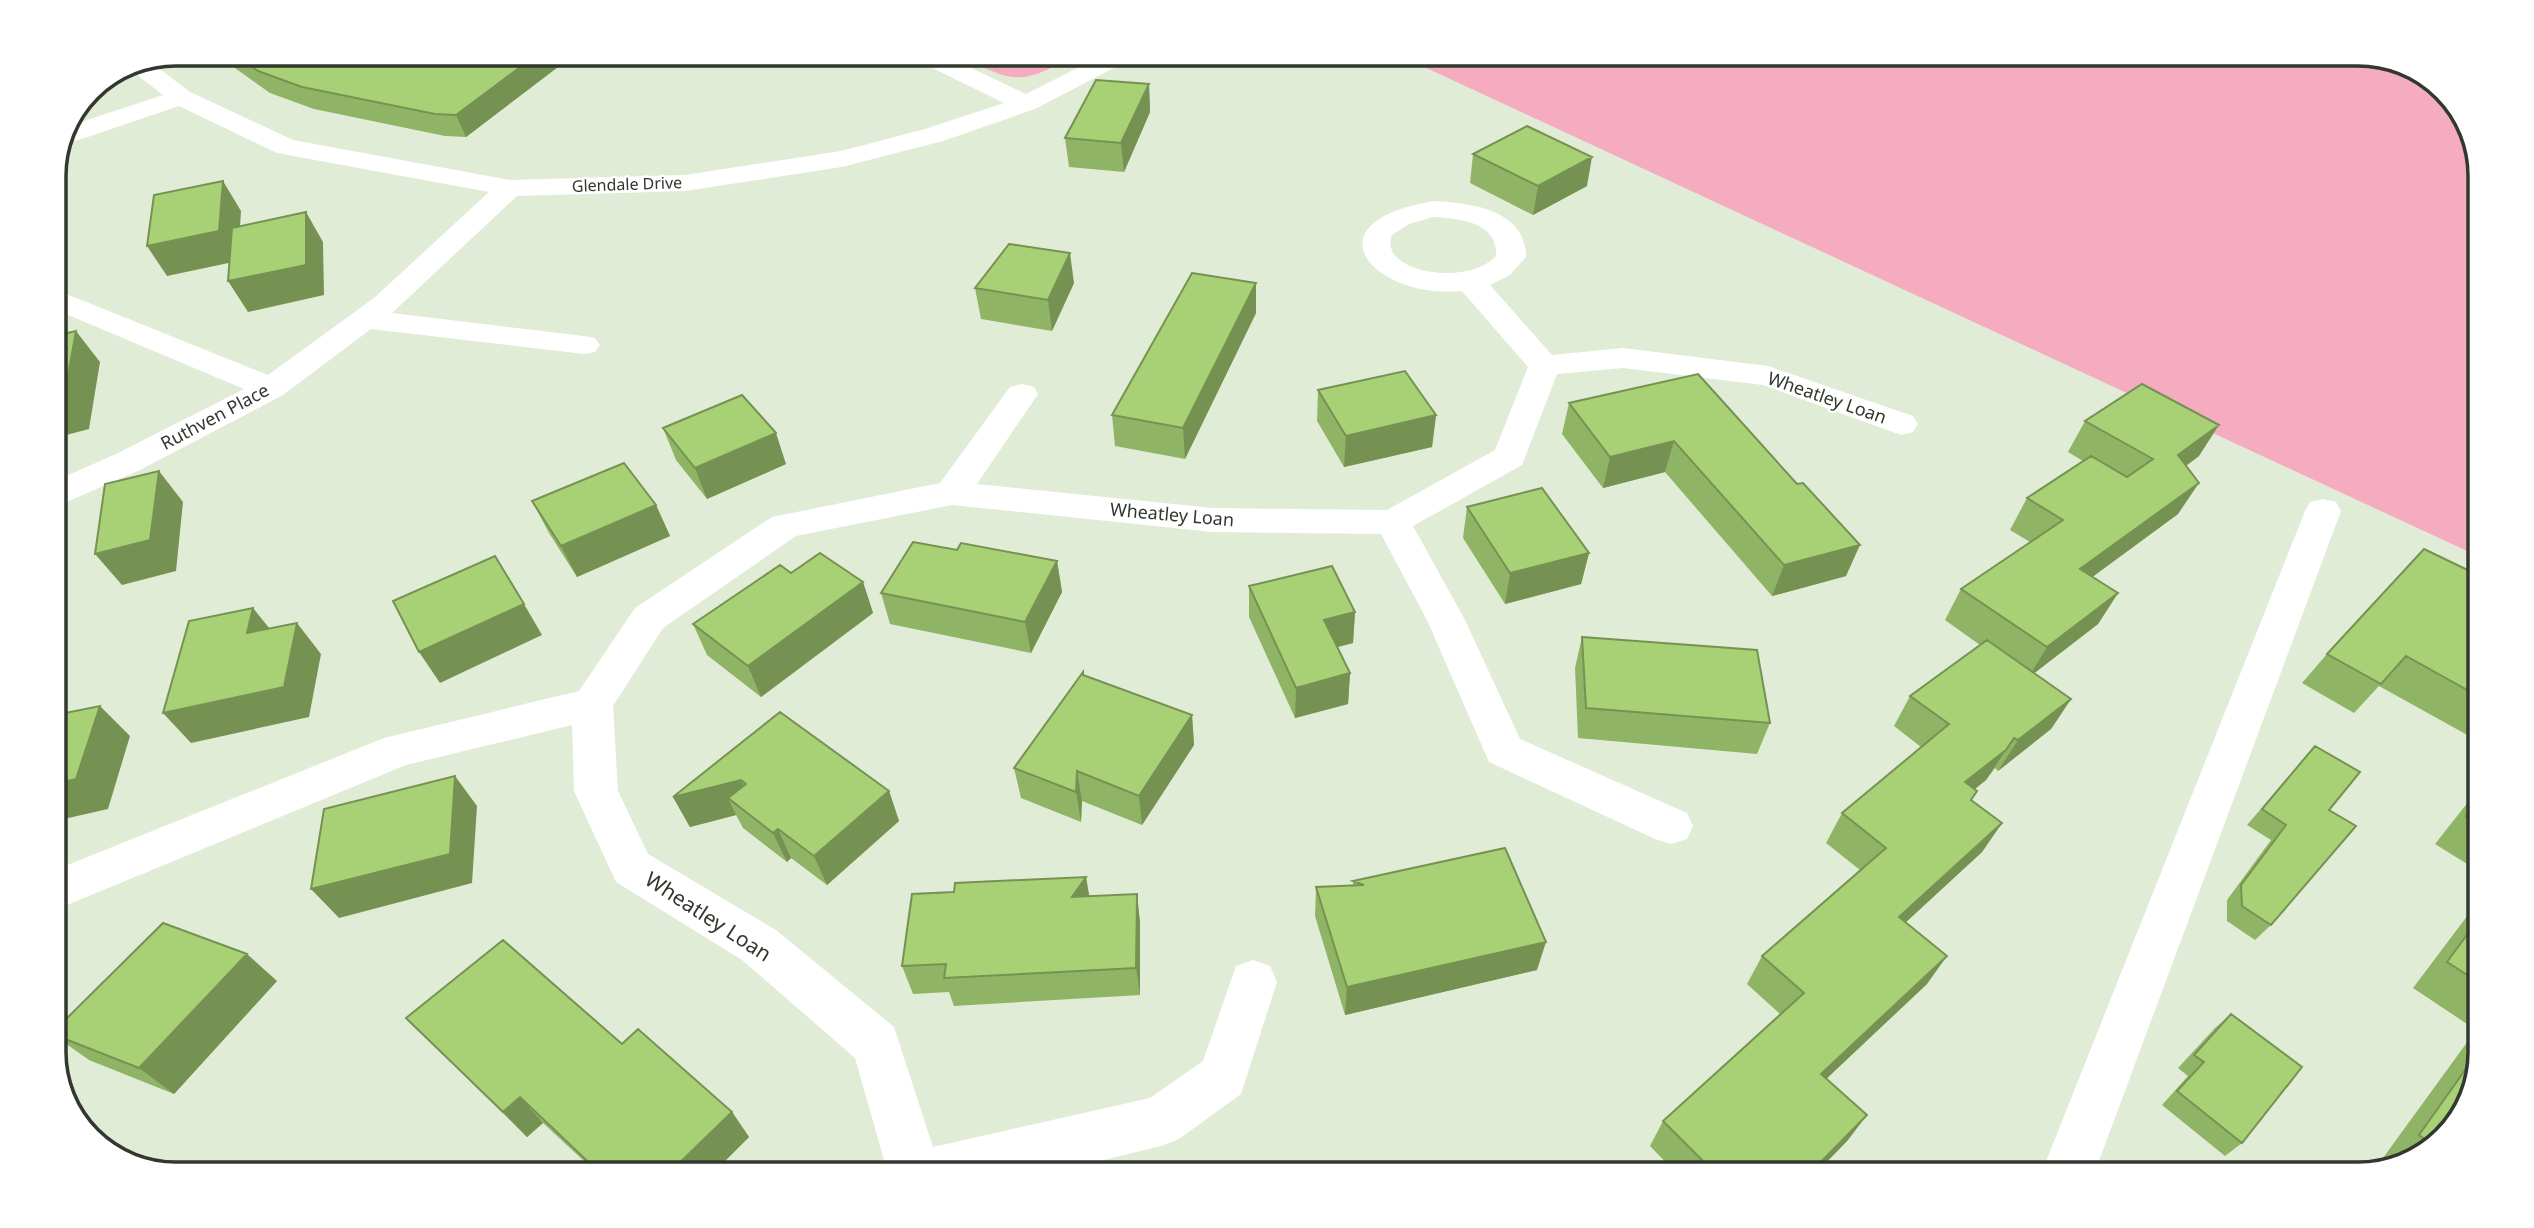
<svg xmlns="http://www.w3.org/2000/svg" width="2534" height="1228" font-family="'Noto Sans',sans-serif">
	<rect width="100%" height="100%" fill="#e1ecd6"/>
	<path fill="#f6acc0" d="M 956,54 L 1078,54 C 1019,86 1016,84 956,54 Z
		M 1449,54 L 2358,54 L 2411,67 L 2459,108 L 2480,168 L 2480,557 L 1422,66 Z"/>
	<g fill="none" stroke-linecap="round" stroke-linejoin="round">
		<path stroke="#9fa796" stroke-width="2.5" stroke-dasharray="3.5 2.5" stroke-linecap="butt" d="M 1423,54 L 1423,57"/>
		<path fill="#fff" fill-rule="evenodd" d="M 910,54 L 942,54 L 1026,94 L 1105,54 L 1135,54 L 1131,59 L 1035,109 L 943,141 L 842,167 L 685,191 L 517,196 L 392,313 L 584,336 L 595,338 L 600,345 L 595,352 L 584,354 L 371,329 L 283,395 L 140,470 L 55,507 L 55,481 L 116,454 L 244,389 L 54,309 L 54,289 L 268,375 L 374,298 L 489,192 L 277,153 L 179,106 L 79,140 L 67,141 L 75,124 L 163,95 L 127,67 L 130,63 L 148,60 L 190,92 L 293,140 L 510,180 L 685,175 L 841,151 L 925,129 L 1004,103 L 914,59 Z
			M 1433,201 C 1470,203 1526,209 1526,257 L 1510,275 L 1490,285 L 1552,355 L 1623,348 L 1768,366 L 1913,416 L 1918,424 L 1913,432 L 1901,435 L 1763,385 L 1623,368 L 1557,374 L 1522,465 L 1413,526 L 1465,620 L 1520,739 L 1687,813 L 1693,826 L 1687,839 L 1671,844 L 1655,839 L 1489,762 L 1427,620 L 1381,534 L 1213,532 L 952,505 L 796,536 L 663,628 L 613,706 L 618,791 L 648,854 L 776,930 L 894,1027 L 933,1147 L 1150,1098 L 1203,1061 L 1236,966 L 1253,960 L 1270,966 L 1277,982 L 1241,1094 L 1179,1139 L 1161,1146 L 1046,1174 L 888,1174 L 855,1058 L 742,960 L 616,882 L 574,791 L 572,725 L 406,765 L 55,910 L 55,870 L 384,738 L 579,691 L 635,608 L 772,517 L 940,483 L 1010,387 L 1022,384 L 1034,387 L 1038,394 L 977,484 L 1213,508 L 1387,510 L 1495,450 L 1528,367 L 1462,291 C 1375,300 1304,223 1433,201 ZM 1433,217 C 1459,219 1498,221 1496,256 C 1469,287 1377,273 1392,235 L 1409,224 Z
			M 2323,499 L 2336,502 L 2341,511 L 2094,1174 L 2041,1174 L 2305,511 L 2310,502 Z"/>
	</g>
	<path fill="#90b465" d="M 215,54 L 575,54 L 466,137 L 445,136 L 314,109 L 270,93 Z
		M 1149,84 L 1150,112 L 1124,172 L 1069,167 L 1065,138 Z
		M 1473,154 L 1587,186 L 1533,215 L 1470,183 Z
		M 1074,283 L 1052,331 L 981,319 L 975,288 Z
		M 1256,283 L 1256,313 L 1185,459 L 1115,446 L 1112,415 Z
		M 1318,390 L 1436,415 L 1432,447 L 1344,467 L 1317,421 Z
		M 1569,403 L 1797,484 L 1846,576 L 1772,596 L 1665,472 L 1603,488 L 1562,434 Z
		M 2085,421 L 2199,456 L 2186,466 L 2178,514 L 2092,577 L 2118,593 L 2098,624 L 2034,673 L 2071,699 L 2051,729 L 1998,771 L 1995,768 L 1986,780 L 1975,789 L 1971,800 L 2002,823 L 1982,852 L 1905,923 L 1927,984 L 1826,1078 L 1848,1140 L 1815,1174 L 1677,1174 L 1650,1146 L 1663,1121 L 1780,1014 L 1747,984 L 1762,956 L 1860,870 L 1826,843 L 1842,813 L 1921,747 L 1894,726 L 1910,696 L 1980,645 L 1945,620 L 1961,589 L 2030,542 L 2010,530 L 2027,498 L 2083,461 L 2068,452 Z
		M 663,428 L 786,464 L 707,499 L 676,460 Z
		M 532,501 L 656,505 L 670,536 L 577,577 L 549,533 Z
		M 1467,507 L 1589,553 L 1581,584 L 1505,604 L 1463,538 Z
		M 957,550 L 1057,561 L 1062,592 L 1031,653 L 890,624 L 881,593 Z
		M 791,573 L 863,582 L 873,613 L 761,697 L 707,655 L 693,624 Z
		M 2480,576 L 2480,742 L 2379,686 L 2354,713 L 2302,683 L 2327,654 Z
		M 1249,586 L 1355,612 L 1353,643 L 1337,647 L 1350,673 L 1348,704 L 1295,718 L 1249,617 Z
		M 1582,637 L 1770,723 L 1757,754 L 1578,738 L 1575,668 Z
		M 1083,675 L 1192,715 L 1194,745 L 1142,825 L 1082,801 L 1081,822 L 1021,798 L 1014,768 Z
		M 780,712 L 889,791 L 899,821 L 827,885 L 791,858 L 787,862 L 743,828 L 736,815 L 690,827 L 673,797 Z
		M 2315,746 L 2329,810 L 2271,925 L 2255,940 L 2227,921 L 2227,900 L 2271,840 L 2247,825 Z
		M 2480,787 L 2480,872 L 2435,844 Z
		M 1505,848 L 1537,970 L 1345,1015 L 1315,916 L 1316,887 L 1353,886 L 1353,881 Z
		M 1086,877 L 1089,896 L 1137,894 L 1140,923 L 1140,995 L 954,1006 L 949,992 L 913,994 L 902,966 L 954,892 Z
		M 2480,899 L 2480,1052 L 2467,1105 L 2425,1153 L 2391,1164 L 2383,1158 L 2476,1030 L 2413,988 Z
		M 277,981 L 174,1094 L 89,1060 L 55,1036 L 55,1030 Z
		M 2231,1014 L 2242,1143 L 2225,1156 L 2162,1105 L 2188,1076 L 2178,1068 L 2215,1028 Z
		M 406,1018 L 622,1044 L 732,1112 L 749,1137 L 712,1174 L 598,1174 L 543,1123 L 527,1137 Z"/>
	<path fill="#769253" d="M 538,54 L 575,54 L 466,137 L 456,115 Z
		M 1149,84 L 1150,112 L 1124,172 L 1121,143 Z
		M 1592,157 L 1587,186 L 1533,215 L 1538,186 Z
		M 223,181 L 241,211 L 238,261 L 167,276 L 147,246 Z
		M 306,212 L 323,242 L 324,295 L 248,312 L 228,281 Z
		M 1070,253 L 1074,283 L 1052,331 L 1048,300 Z
		M 1256,283 L 1256,313 L 1185,459 L 1183,428 Z
		M 76,331 L 100,362 L 89,429 L 55,438 L 55,400 Z
		M 1436,415 L 1432,447 L 1344,467 L 1346,436 Z
		M 2219,425 L 2199,456 L 2158,486 L 2178,455 Z
		M 776,433 L 786,464 L 707,499 L 695,468 Z
		M 1674,441 L 1665,472 L 1603,488 L 1610,457 Z
		M 159,471 L 183,502 L 176,571 L 122,585 L 95,554 Z
		M 2199,483 L 2178,514 L 2061,600 L 2080,569 Z
		M 656,505 L 670,536 L 577,577 L 561,546 Z
		M 1860,545 L 1846,576 L 1772,596 L 1784,565 Z
		M 1589,553 L 1581,584 L 1505,604 L 1510,573 Z
		M 1057,561 L 1062,592 L 1031,653 L 1025,622 Z
		M 863,582 L 873,613 L 761,697 L 748,666 Z
		M 2118,593 L 2098,624 L 2028,678 L 2047,647 Z
		M 524,604 L 542,635 L 440,683 L 419,652 Z
		M 253,608 L 278,639 L 247,633 Z
		M 1355,612 L 1353,643 L 1322,651 L 1324,620 Z
		M 297,623 L 321,654 L 309,717 L 191,743 L 163,713 Z
		M 1350,673 L 1348,704 L 1295,718 L 1296,688 Z
		M 2071,699 L 2051,729 L 1998,771 L 2018,740 Z
		M 100,706 L 130,736 L 108,809 L 55,821 L 55,784 Z
		M 1192,715 L 1194,745 L 1142,825 L 1139,796 Z
		M 2014,738 L 1986,780 L 1946,812 L 1965,782 Z
		M 1077,771 L 1082,801 L 1081,822 L 1076,792 Z
		M 455,776 L 477,806 L 472,883 L 339,918 L 311,889 Z
		M 741,780 L 755,810 L 728,798 L 736,815 L 690,827 L 673,797 Z
		M 889,791 L 899,821 L 827,885 L 814,856 Z
		M 2002,823 L 1982,852 L 1880,946 L 1899,917 Z
		M 778,829 L 791,858 L 787,862 L 773,833 Z
		M 1086,877 L 1091,906 L 1072,897 Z
		M 1137,894 L 1140,923 L 1140,995 L 1136,968 Z
		M 1546,942 L 1537,970 L 1345,1015 L 1347,987 Z
		M 247,954 L 277,981 L 174,1094 L 139,1068 Z
		M 1947,956 L 1927,984 L 1804,1100 L 1821,1074 Z
		M 520,1097 L 543,1123 L 527,1137 L 503,1112 Z
		M 732,1112 L 749,1137 L 712,1174 L 668,1174 Z
		M 1867,1115 L 1848,1140 L 1815,1174 L 1809,1174 Z"/>
	<path fill="#a8d176" stroke="#769253" stroke-width="2" d="M 233,54 L 538,54 L 456,115 L 435,114 L 302,87 L 258,71 Z
		M 1096,80 L 1149,84 L 1121,143 L 1065,138 Z
		M 1527,126 L 1592,157 L 1538,186 L 1473,154 Z
		M 223,181 L 219,231 L 147,246 L 154,195 Z
		M 306,212 L 306,265 L 228,281 L 232,228 Z
		M 1009,244 L 1070,253 L 1048,300 L 975,288 Z
		M 1192,273 L 1256,283 L 1183,428 L 1112,415 Z
		M 76,331 L 64,398 L 55,400 L 54,336 Z
		M 1405,371 L 1436,415 L 1346,436 L 1318,390 Z
		M 1698,374 L 1797,484 L 1803,483 L 1860,545 L 1784,565 L 1674,441 L 1610,457 L 1569,403 Z
		M 2142,384 L 2219,425 L 2178,455 L 2199,483 L 2080,569 L 2118,593 L 2047,647 L 1961,589 L 2063,520 L 2027,498 L 2091,456 L 2127,477 L 2153,459 L 2085,421 Z
		M 742,395 L 776,433 L 695,468 L 663,428 Z
		M 624,463 L 656,505 L 561,546 L 532,501 Z
		M 159,471 L 150,540 L 95,554 L 105,484 Z
		M 1542,488 L 1589,553 L 1510,573 L 1467,507 Z
		M 913,542 L 957,550 L 961,543 L 1057,561 L 1025,622 L 881,593 Z
		M 2424,549 L 2480,576 L 2480,697 L 2406,656 L 2381,684 L 2327,654 Z
		M 820,553 L 863,582 L 748,666 L 693,624 L 780,565 L 791,573 Z
		M 495,556 L 524,604 L 419,652 L 393,601 Z
		M 1332,566 L 1355,612 L 1324,620 L 1350,673 L 1296,688 L 1249,586 Z
		M 253,608 L 247,633 L 297,623 L 284,687 L 163,713 L 189,621 Z
		M 1582,637 L 1757,650 L 1770,723 L 1586,708 Z
		M 1987,640 L 2071,699 L 2018,740 L 2014,738 L 2006,750 L 1965,782 L 1977,791 L 1971,800 L 2002,823 L 1899,917 L 1947,956 L 1821,1074 L 1867,1115 L 1809,1174 L 1706,1174 L 1711,1169 L 1663,1121 L 1804,993 L 1762,956 L 1886,848 L 1842,813 L 1949,724 L 1910,696 Z
		M 1083,672 L 1083,675 L 1192,715 L 1139,796 L 1077,771 L 1076,792 L 1014,768 Z
		M 100,706 L 76,779 L 55,784 L 55,715 Z
		M 780,712 L 889,791 L 814,856 L 778,829 L 773,833 L 728,798 L 746,784 L 741,780 L 673,797 Z
		M 2315,746 L 2360,772 L 2329,810 L 2356,826 L 2271,925 L 2242,906 L 2241,885 L 2286,825 L 2262,809 Z
		M 455,776 L 450,854 L 311,889 L 324,809 Z
		M 2480,799 L 2480,824 L 2466,816 Z
		M 1505,848 L 1546,942 L 1347,987 L 1316,887 L 1364,885 L 1353,881 Z
		M 1086,877 L 1072,897 L 1137,894 L 1136,968 L 944,978 L 946,964 L 902,966 L 912,894 L 954,892 L 955,883 Z
		M 2480,917 L 2480,983 L 2447,962 Z
		M 163,923 L 247,954 L 139,1068 L 55,1035 L 55,1030 Z
		M 503,940 L 622,1044 L 638,1029 L 732,1112 L 668,1174 L 601,1174 L 520,1097 L 503,1112 L 406,1018 Z
		M 2231,1014 L 2302,1067 L 2242,1143 L 2177,1091 L 2204,1062 L 2194,1055 Z
		M 2480,1049 L 2467,1105 L 2433,1145 L 2419,1135 Z"/>
	<g text-anchor="middle" stroke-width="5" stroke-linejoin="round" paint-order="stroke">
		<g font-size="16" fill="#33382f" stroke="#fff">
			<text transform="translate(627 184) rotate(-2)" y="6">Glendale Drive</text>
		</g>
		<g font-size="18" fill="#33382f" stroke="#fff">
			<text transform="translate(1827 398) rotate(19)" y="6">Wheatley Loan</text>
			<text transform="translate(215 417) rotate(-28)" y="6">Ruthven Place</text>
			<text transform="translate(1172 515) rotate(5)" y="6">Wheatley Loan</text>
		</g>
		<g font-size="21" fill="#33382f" stroke="#fff">
			<text transform="translate(708 917) rotate(33)" y="7">Wheatley Loan</text>
		</g>
	</g>
	<path d="M0 0H2534V1228H0ZM176 66H2358A110 110 0 0 1 2468 176V1052A110 110 0 0 1 2358 1162H176A110 110 0 0 1 66 1052V176A110 110 0 0 1 176 66Z" fill="#fff" fill-rule="evenodd"/>
	<path fill="none" stroke="#33382f" stroke-width="3.5" d="M176 66H2358A110 110 0 0 1 2468 176V1052A110 110 0 0 1 2358 1162H176A110 110 0 0 1 66 1052V176A110 110 0 0 1 176 66Z"/>
</svg>
